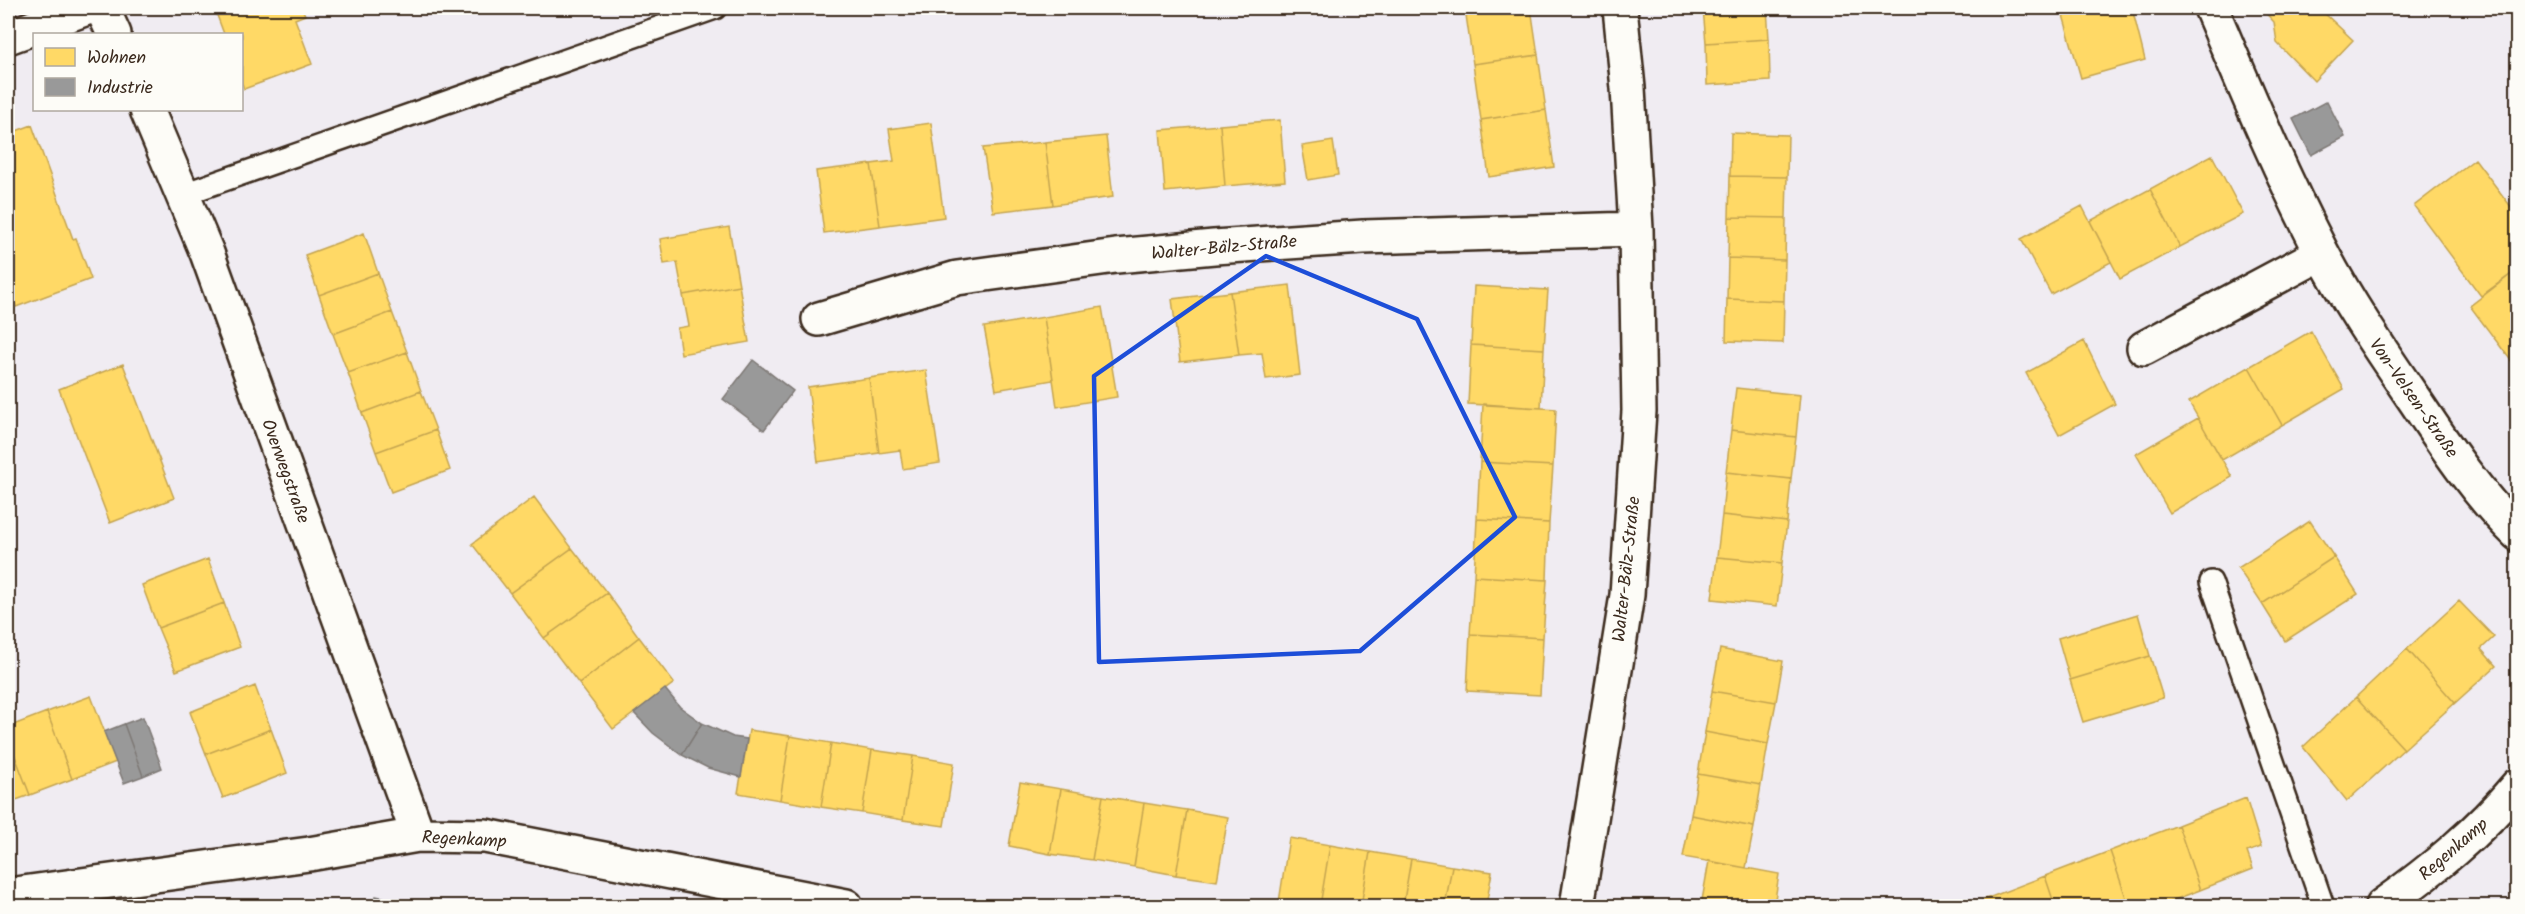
<svg xmlns="http://www.w3.org/2000/svg" width="2525" height="914" font-family="Kalam,sans-serif">
	<rect width="100%" height="100%" fill="#f0ecf2"/>
	<filter id="ink" filterUnits="userSpaceOnUse"><feTurbulence type="fractalNoise" baseFrequency=".0167" numOctaves="2"/><feDisplacementMap in="SourceGraphic" scale="12" xChannelSelector="R" yChannelSelector="G"/><feConvolveMatrix kernelMatrix="1 2 1 2 8 2 1 2 1" color-interpolation-filters="sRGB"/></filter>
	<g filter="url(#ink)">
		<path fill="#ffd966" stroke="#c4a450" stroke-width="1.5" d="M 221,8 L 302,8 L 305,15 L 295,19 L 312,64 L 244,89 L 242,83 L 242,34 L 224,34 L 215,10 Z
			M 1465,8 L 1531,8 L 1538,55 L 1473,64 Z
			M 1703,8 L 1767,8 L 1769,39 L 1706,43 Z
			M 2061,8 L 2132,8 L 2145,60 L 2081,78 Z
			M 2261,8 L 2307,8 L 2315,14 L 2320,9 L 2353,40 L 2314,81 L 2277,43 L 2274,22 Z
			M 2307,8 L 2321,8 L 2315,14 Z
			M 1769,39 L 1770,81 L 1707,85 L 1706,43 Z
			M 1538,55 L 1546,110 L 1481,120 L 1473,64 Z
			M 1546,110 L 1554,167 L 1489,177 L 1481,120 Z
			M 1280,120 L 1285,181 L 1225,186 L 1220,125 Z
			M 931,123 L 944,217 L 880,226 L 871,164 L 894,161 L 889,129 Z
			M 32,125 L 73,239 L 76,238 L 91,279 L 16,307 L 8,284 L 8,134 Z
			M 1220,125 L 1225,186 L 1165,192 L 1160,130 Z
			M 1731,133 L 1788,135 L 1787,177 L 1730,176 Z
			M 1106,136 L 1113,197 L 1053,205 L 1045,142 Z
			M 1333,141 L 1338,175 L 1308,180 L 1302,146 Z
			M 1045,142 L 1053,205 L 993,212 L 983,148 Z
			M 2212,155 L 2243,214 L 2180,247 L 2150,189 Z
			M 2475,159 L 2518,216 L 2518,269 L 2481,296 L 2414,206 Z
			M 871,164 L 880,226 L 824,233 L 816,171 Z
			M 1730,176 L 1787,177 L 1786,218 L 1729,217 Z
			M 2150,189 L 2180,247 L 2120,279 L 2090,221 Z
			M 2082,206 L 2111,262 L 2051,294 L 2021,239 Z
			M 1729,217 L 1786,218 L 1785,260 L 1728,258 Z
			M 729,227 L 739,285 L 683,295 L 677,262 L 664,264 L 660,239 Z
			M 364,233 L 378,273 L 319,295 L 305,255 Z
			M 1728,258 L 1785,260 L 1784,301 L 1727,299 Z
			M 2518,269 L 2518,370 L 2470,306 Z
			M 378,273 L 392,312 L 333,334 L 319,295 Z
			M 739,285 L 749,342 L 681,354 L 677,328 L 689,326 L 683,295 Z
			M 1290,285 L 1300,375 L 1266,379 L 1262,353 L 1239,355 L 1230,292 Z
			M 1474,286 L 1548,290 L 1544,349 L 1471,345 Z
			M 1230,292 L 1239,355 L 1180,362 L 1172,299 Z
			M 1727,299 L 1784,301 L 1783,343 L 1726,341 Z
			M 1102,307 L 1117,397 L 1057,407 L 1044,317 Z
			M 392,312 L 407,352 L 348,373 L 333,334 Z
			M 1044,317 L 1053,380 L 996,390 L 984,327 Z
			M 2311,331 L 2344,389 L 2282,425 L 2249,367 Z
			M 2084,341 L 2115,404 L 2059,435 L 2026,373 Z
			M 1471,345 L 1544,349 L 1541,408 L 1468,404 Z
			M 407,352 L 421,391 L 362,413 L 348,373 Z
			M 123,364 L 174,498 L 110,523 L 59,389 Z
			M 2249,367 L 2282,425 L 2222,460 L 2189,402 Z
			M 926,370 L 940,463 L 903,469 L 900,450 L 879,453 L 869,378 Z
			M 869,378 L 879,453 L 818,462 L 808,387 Z
			M 1736,388 L 1800,395 L 1796,437 L 1731,430 Z
			M 421,391 L 436,430 L 376,452 L 362,413 Z
			M 1483,404 L 1556,409 L 1553,466 L 1480,462 Z
			M 2198,418 L 2232,477 L 2170,513 L 2136,454 Z
			M 436,430 L 450,470 L 391,492 L 376,452 Z
			M 1731,430 L 1796,437 L 1791,479 L 1726,472 Z
			M 1480,462 L 1553,466 L 1549,523 L 1477,519 Z
			M 1726,472 L 1791,479 L 1787,522 L 1722,515 Z
			M 534,497 L 572,548 L 510,593 L 472,544 Z
			M 1722,515 L 1787,522 L 1782,563 L 1717,557 Z
			M 1477,519 L 1549,523 L 1547,580 L 1474,576 Z
			M 2310,521 L 2334,557 L 2262,604 L 2238,568 Z
			M 572,548 L 607,593 L 544,638 L 510,593 Z
			M 1717,557 L 1782,563 L 1777,606 L 1712,599 Z
			M 2334,557 L 2358,594 L 2285,641 L 2262,604 Z
			M 208,559 L 224,603 L 158,628 L 142,585 Z
			M 1474,576 L 1547,580 L 1543,638 L 1470,634 Z
			M 607,593 L 639,637 L 579,684 L 544,638 Z
			M 2459,601 L 2494,637 L 2481,649 L 2496,666 L 2455,703 L 2407,649 Z
			M 224,603 L 240,647 L 176,671 L 158,628 Z
			M 2138,614 L 2150,656 L 2070,680 L 2058,638 Z
			M 1470,634 L 1543,638 L 1540,695 L 1467,691 Z
			M 639,637 L 674,683 L 613,729 L 579,684 Z
			M 1720,649 L 1783,661 L 1776,702 L 1712,691 Z
			M 2407,649 L 2455,703 L 2404,749 L 2356,697 Z
			M 2150,656 L 2163,698 L 2083,722 L 2070,680 Z
			M 255,686 L 271,729 L 206,754 L 190,712 Z
			M 1712,691 L 1776,702 L 1768,744 L 1705,732 Z
			M 91,696 L 116,762 L 72,779 L 47,712 Z
			M 2356,697 L 2404,749 L 2347,801 L 2303,747 Z
			M 47,712 L 72,779 L 30,795 L 8,738 L 8,727 Z
			M 271,729 L 287,773 L 223,798 L 206,754 Z
			M 749,730 L 790,736 L 780,800 L 738,793 Z
			M 1705,732 L 1768,744 L 1761,785 L 1698,774 Z
			M 790,736 L 831,743 L 821,807 L 780,800 Z
			M 8,738 L 30,795 L 8,803 Z
			M 831,743 L 872,750 L 862,813 L 821,807 Z
			M 872,750 L 913,756 L 903,820 L 862,813 Z
			M 913,756 L 954,763 L 944,826 L 903,820 Z
			M 1698,774 L 1761,785 L 1754,827 L 1691,815 Z
			M 1020,782 L 1061,789 L 1050,854 L 1009,846 Z
			M 1061,789 L 1103,796 L 1092,860 L 1050,854 Z
			M 1103,796 L 1144,803 L 1134,867 L 1092,860 Z
			M 2246,798 L 2261,847 L 2247,852 L 2253,869 L 2200,890 L 2178,825 Z
			M 1144,803 L 1187,810 L 1176,875 L 1134,867 Z
			M 1187,810 L 1228,817 L 1217,881 L 1176,875 Z
			M 1691,815 L 1754,827 L 1746,868 L 1683,857 Z
			M 2178,825 L 2200,890 L 2158,906 L 2129,906 L 2110,851 Z
			M 1289,838 L 1330,845 L 1320,906 L 1279,902 Z
			M 1330,845 L 1370,852 L 1361,906 L 1320,906 Z
			M 2110,851 L 2129,906 L 2055,906 L 2045,876 Z
			M 1370,852 L 1411,859 L 1403,906 L 1361,906 Z
			M 1411,859 L 1452,866 L 1445,906 L 1403,906 Z
			M 1709,861 L 1779,874 L 1774,906 L 1701,906 Z
			M 1452,866 L 1492,872 L 1486,906 L 1445,906 Z
			M 2045,876 L 2055,906 L 1980,906 L 1978,902 Z"/>
		<path fill="#999" stroke="#7d7874" stroke-width="1.5" d="M 2327,101 L 2345,137 L 2311,155 L 2293,119 Z
			M 753,360 L 793,391 L 764,430 L 723,399 Z
			M 665,689 L 680,707 L 702,723 L 682,755 L 653,733 L 634,713 Z
			M 143,717 L 162,768 L 143,776 L 124,724 Z
			M 702,723 L 733,737 L 747,739 L 741,777 L 708,768 L 682,755 Z
			M 124,724 L 143,776 L 124,783 L 104,732 Z
			M 376,896 L 415,904 L 414,906 L 374,906 Z"/>
		<g fill="none" stroke-linecap="round" stroke-linejoin="round">
			<defs>
				<path id="lane" d="M 184,194 L 715,8
					M 2211,582 L 2323,906"/>
				<path id="street" d="M 102,8 L 114,34
					M 2211,8 C 2246,90 2280,172 2321,251 C 2349,305 2384,355 2418,405 C 2448,450 2479,496 2518,534
					M 8,37 L 87,8
					M 147,110 L 207,253 L 418,835
					M 819,319 L 957,278 L 1116,256 L 1214,247 L 1363,237 L 1636,229
					M 2144,348 L 2322,253
					M 8,895 L 309,854 L 418,835 L 485,836 L 846,906
					M 1577,906 L 1627,595 L 1639,411 L 1636,229 L 1628,88 L 1620,8
					M 2382,906 C 2432,870 2478,833 2518,785"/>
			</defs>
			<use href="#lane" stroke="#3b2a1e" stroke-width="26"/>
			<use href="#street" stroke="#3b2a1e" stroke-width="38"/>
			<use href="#lane" stroke="#fdfcf7" stroke-width="21"/>
			<use href="#street" stroke="#fdfcf7" stroke-width="33"/>
		</g>
	</g>
	<path fill="none" stroke="#1d4ed8" stroke-width="4.5" stroke-linejoin="round" d="M 1266,256 L 1417,319 L 1515,517 L 1360,651 L 1099,662 L 1094,376 Z"/>
	<g text-anchor="middle" stroke-width="6" stroke-linejoin="round" paint-order="stroke">
		<g font-size="18" fill="#3b2a1e" stroke="#fdfcf7">
			<text transform="translate(1224 247) rotate(-5)" y="6">Walter-Bälz-Straße</text>
			<text transform="translate(2414 398) rotate(55)" y="6">Von-Velsen-Straße</text>
			<text transform="translate(286 471) rotate(70)" y="6">Overwegstraße</text>
			<text transform="translate(1626 569) rotate(-84)" y="6">Walter-Bälz-Straße</text>
			<text transform="translate(464 839) rotate(3)" y="6">Regenkamp</text>
			<text transform="translate(2453 849) rotate(-41)" y="6">Regenkamp</text>
		</g>
	</g>
	<rect width="2525" height="914" fill="none" stroke="#fdfcf7" stroke-width="30"/>
	<rect x="15" y="15" width="2495" height="884" fill="none" stroke="#3b2a1e" stroke-width="2" filter="url(#ink)"/>
	<rect x="33" y="33" width="210" height="78" fill="#fdfcf7" stroke="#afa8a0" stroke-width="1.5"/>
	<rect x="45" y="48" width="30" height="18" fill="#ffd966" stroke="#afa8a0" stroke-width="1.5"/>
	<text x="87" y="63" font-size="18" fill="#3b2a1e">Wohnen</text>
	<rect x="45" y="78" width="30" height="18" fill="#999999" stroke="#afa8a0" stroke-width="1.5"/>
	<text x="87" y="93" font-size="18" fill="#3b2a1e">Industrie</text>
</svg>
